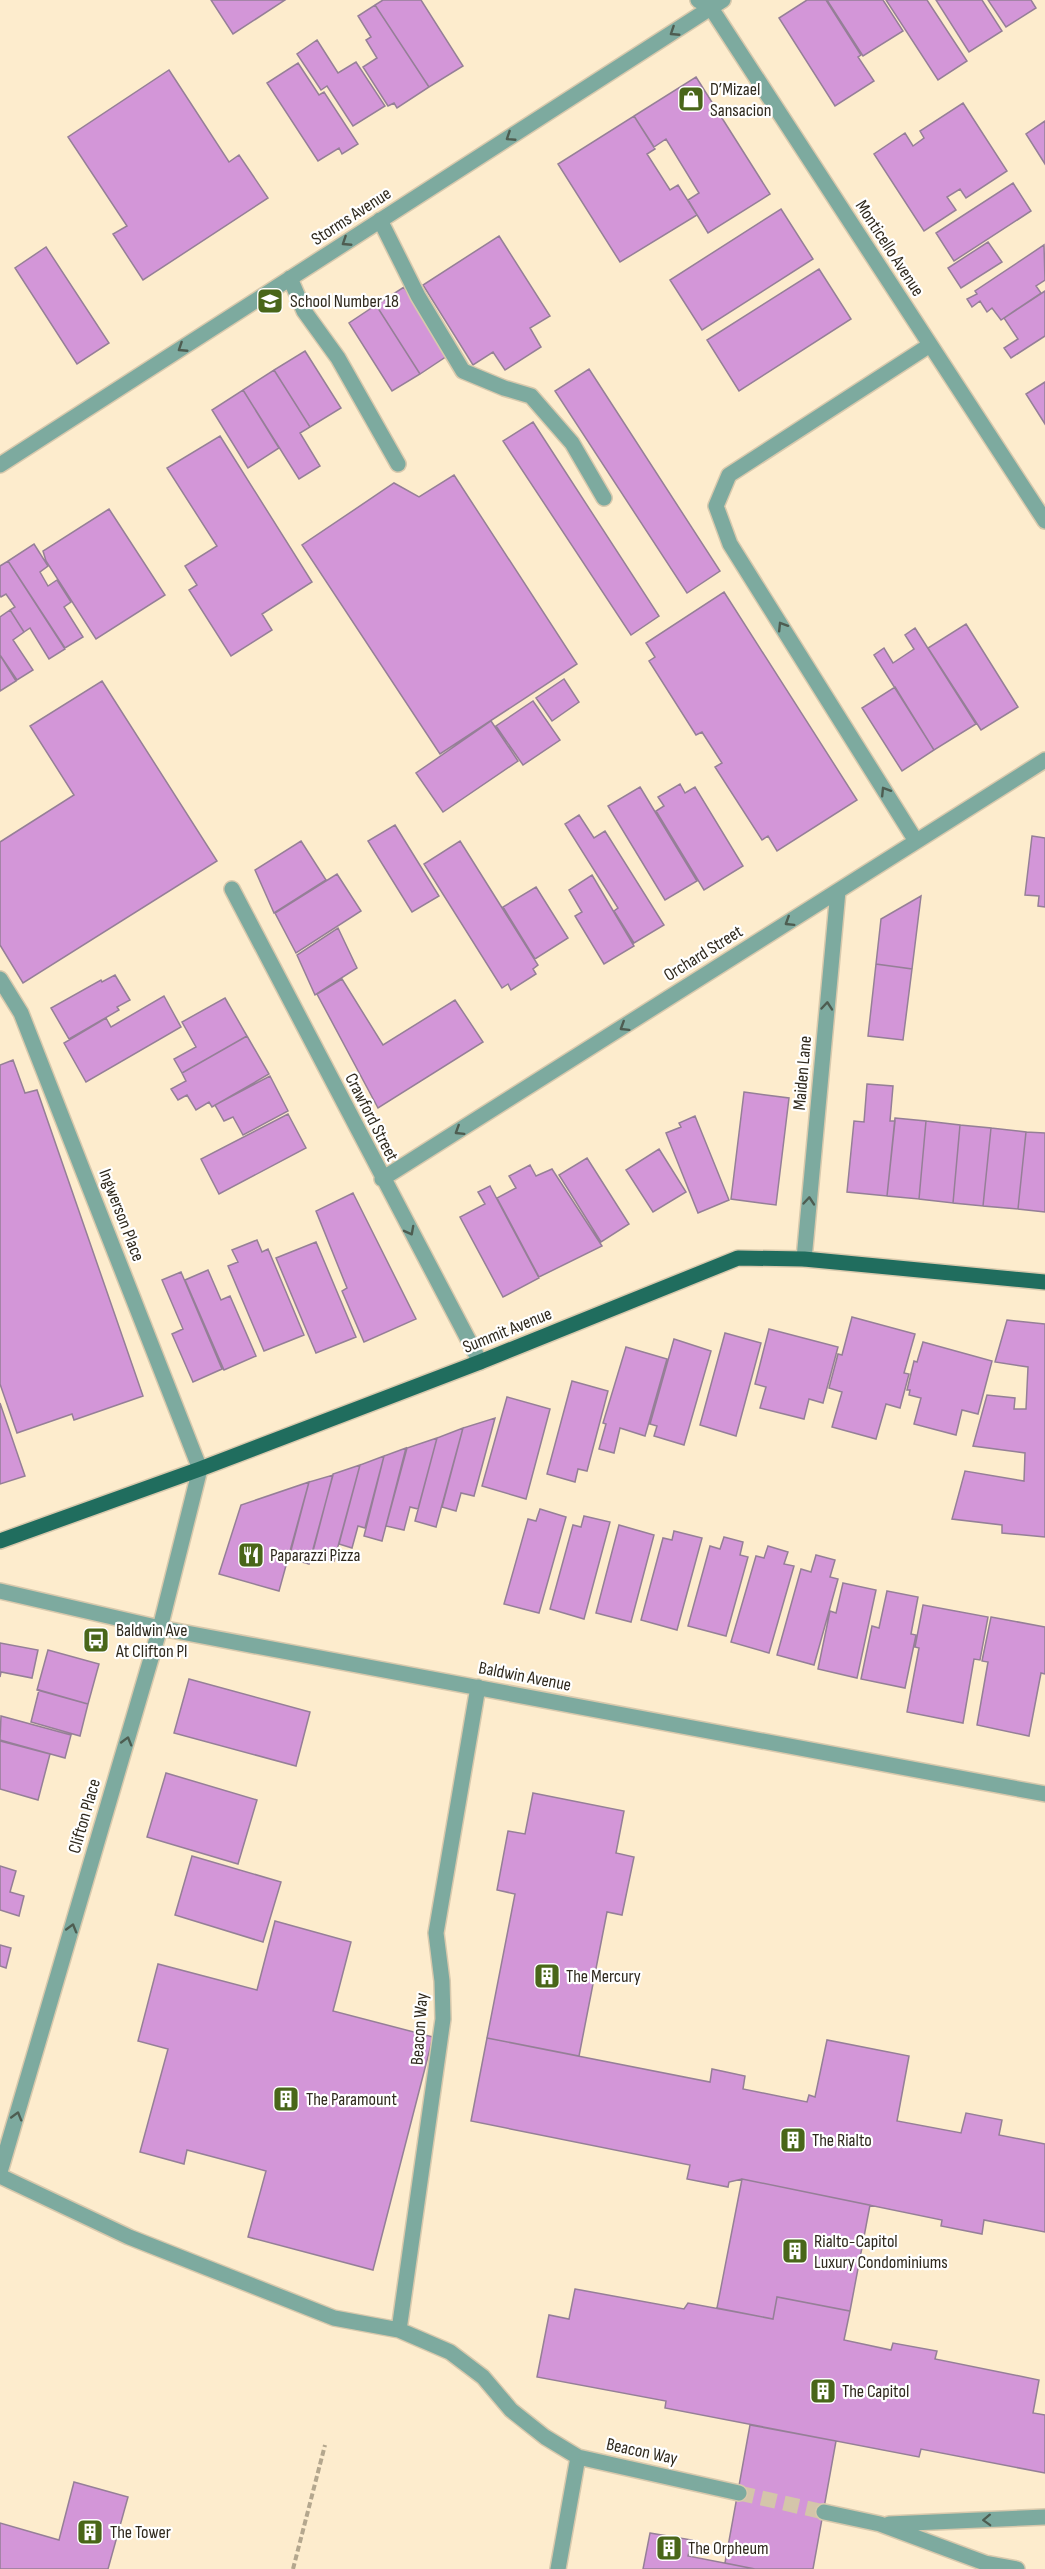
<svg xmlns="http://www.w3.org/2000/svg" width="1045" height="2569" font-family="'Sofia Sans Condensed',sans-serif">
	<rect width="100%" height="100%" fill="#fdeccd"/>
	<path fill="#d396d8" stroke="#957f97" stroke-width="1.5" d="M 211,0 L 285,0 L 233,34 Z
		M 383,0 L 421,0 L 463,66 L 429,87 L 375,5 Z
		M 807,0 L 826,0 L 861,55 L 858,57 L 874,81 L 835,106 L 779,18 Z
		M 827,0 L 883,0 L 903,31 L 863,56 Z
		M 886,0 L 927,0 L 967,61 L 938,80 Z
		M 936,0 L 982,0 L 1002,31 L 969,52 Z
		M 988,0 L 1031,0 L 1036,8 L 1006,27 Z
		M 375,5 L 429,87 L 397,108 L 394,103 L 388,106 L 363,67 L 377,58 L 366,40 L 371,37 L 358,16 Z
		M 317,40 L 338,73 L 356,62 L 385,106 L 353,126 L 327,86 L 321,90 L 297,54 Z
		M 298,63 L 319,95 L 324,92 L 358,144 L 342,154 L 339,148 L 318,161 L 267,83 Z
		M 169,70 L 229,162 L 239,155 L 268,198 L 143,280 L 113,234 L 127,226 L 68,137 Z
		M 696,77 L 770,194 L 708,233 L 688,200 L 699,193 L 666,139 L 654,147 L 634,116 Z
		M 963,103 L 1007,171 L 966,198 L 960,189 L 947,197 L 956,210 L 924,231 L 874,154 L 905,133 L 913,146 L 924,138 L 920,131 Z
		M 634,116 L 655,149 L 647,154 L 670,190 L 678,185 L 697,215 L 620,262 L 558,164 Z
		M 1045,121 L 1045,164 L 1026,134 Z
		M 1013,183 L 1031,211 L 954,261 L 936,233 Z
		M 781,209 L 813,259 L 702,330 L 670,280 Z
		M 499,236 L 550,316 L 530,328 L 541,347 L 505,370 L 493,352 L 473,365 L 423,285 Z
		M 988,242 L 1002,262 L 961,288 L 948,268 Z
		M 1044,245 L 1045,280 L 1036,286 L 1041,293 L 1001,320 L 992,308 L 987,312 L 980,301 L 972,307 L 967,299 L 977,294 L 975,291 Z
		M 46,247 L 109,343 L 77,364 L 15,268 Z
		M 819,269 L 851,319 L 739,391 L 707,340 Z
		M 404,287 L 447,356 L 420,374 L 376,305 Z
		M 1045,291 L 1045,336 L 1011,358 L 1004,348 L 1018,339 L 1004,318 Z
		M 376,305 L 420,374 L 392,391 L 349,323 Z
		M 305,351 L 341,408 L 310,427 L 274,370 Z
		M 589,369 L 720,571 L 687,593 L 555,391 Z
		M 274,370 L 310,427 L 300,433 L 320,466 L 299,479 L 243,390 Z
		M 1045,382 L 1045,424 L 1026,394 Z
		M 243,390 L 279,448 L 248,468 L 212,410 Z
		M 533,422 L 659,616 L 631,635 L 503,441 Z
		M 220,436 L 312,582 L 262,614 L 272,630 L 231,656 L 189,590 L 197,585 L 185,566 L 217,546 L 167,468 Z
		M 454,475 L 577,664 L 440,754 L 302,545 L 394,483 L 419,497 Z
		M 109,509 L 165,595 L 96,639 L 46,561 L 43,551 Z
		M 34,544 L 48,566 L 40,572 L 48,586 L 57,580 L 71,602 L 64,607 L 83,637 L 65,648 L 8,561 Z
		M 8,561 L 65,649 L 49,659 L 30,628 L 24,632 L 10,610 L 15,607 L 6,594 L 1,597 L 0,595 L 0,566 Z
		M 724,592 L 857,800 L 777,851 L 768,836 L 762,840 L 715,767 L 722,763 L 702,732 L 696,735 L 649,661 L 655,657 L 646,643 Z
		M 10,610 L 24,632 L 13,640 L 33,670 L 17,680 L 0,655 L 0,617 Z
		M 966,624 L 1018,707 L 981,730 L 928,648 Z
		M 915,628 L 976,724 L 934,750 L 874,655 L 884,648 L 893,663 L 914,649 L 905,635 Z
		M 0,655 L 16,681 L 0,691 Z
		M 564,679 L 579,702 L 552,721 L 536,698 Z
		M 102,681 L 217,861 L 23,983 L 0,945 L 0,842 L 74,795 L 30,726 Z
		M 895,687 L 934,750 L 902,771 L 862,708 Z
		M 533,701 L 560,740 L 523,765 L 496,726 Z
		M 491,721 L 518,761 L 443,812 L 416,773 Z
		M 680,784 L 685,793 L 695,787 L 743,866 L 704,890 L 656,811 L 664,806 L 658,797 Z
		M 640,787 L 697,881 L 665,900 L 608,806 Z
		M 579,815 L 594,838 L 605,831 L 664,925 L 634,943 L 614,911 L 618,908 L 565,824 Z
		M 395,825 L 439,896 L 412,912 L 368,841 Z
		M 1032,836 L 1045,838 L 1045,907 L 1038,906 L 1039,896 L 1025,895 Z
		M 301,841 L 326,880 L 274,913 L 255,870 Z
		M 460,841 L 538,965 L 533,969 L 536,974 L 511,990 L 508,984 L 502,988 L 424,864 Z
		M 337,874 L 361,911 L 296,953 L 275,913 Z
		M 592,875 L 634,946 L 604,964 L 575,916 L 582,912 L 569,890 Z
		M 536,887 L 568,938 L 535,959 L 503,907 Z
		M 921,896 L 912,969 L 876,964 L 881,919 Z
		M 338,928 L 357,968 L 315,995 L 297,955 Z
		M 876,964 L 912,969 L 903,1040 L 868,1036 Z
		M 115,975 L 130,1000 L 117,1007 L 119,1010 L 69,1039 L 51,1008 L 101,980 L 102,982 Z
		M 342,979 L 383,1045 L 455,1000 L 483,1042 L 378,1108 L 317,994 Z
		M 164,996 L 181,1027 L 86,1082 L 64,1043 L 106,1018 L 111,1027 Z
		M 225,998 L 247,1036 L 182,1073 L 174,1059 L 196,1047 L 182,1022 Z
		M 247,1036 L 269,1074 L 212,1107 L 209,1102 L 196,1110 L 187,1095 L 178,1100 L 171,1089 L 186,1081 L 182,1073 Z
		M 13,1060 L 25,1093 L 37,1090 L 143,1396 L 74,1420 L 72,1414 L 17,1433 L 0,1384 L 0,1065 Z
		M 270,1076 L 288,1111 L 243,1135 L 233,1117 L 224,1121 L 215,1105 Z
		M 867,1084 L 893,1086 L 890,1121 L 895,1121 L 887,1196 L 847,1192 L 854,1121 L 864,1122 Z
		M 744,1092 L 789,1098 L 776,1205 L 731,1199 Z
		M 288,1114 L 306,1148 L 219,1194 L 201,1159 Z
		M 695,1116 L 729,1200 L 698,1213 L 666,1133 L 681,1127 L 679,1123 Z
		M 895,1118 L 926,1121 L 919,1199 L 887,1196 Z
		M 926,1121 L 960,1125 L 953,1203 L 919,1199 Z
		M 960,1125 L 991,1128 L 983,1206 L 953,1203 Z
		M 991,1128 L 1026,1132 L 1018,1209 L 983,1206 Z
		M 1026,1132 L 1045,1133 L 1045,1212 L 1018,1209 Z
		M 659,1149 L 686,1192 L 653,1212 L 626,1170 Z
		M 587,1158 L 629,1224 L 601,1242 L 559,1175 Z
		M 530,1165 L 536,1176 L 552,1169 L 602,1246 L 539,1277 L 497,1198 L 516,1188 L 509,1176 Z
		M 490,1186 L 539,1278 L 503,1297 L 460,1217 L 485,1204 L 478,1192 Z
		M 353,1193 L 416,1319 L 364,1342 L 342,1291 L 347,1288 L 316,1211 Z
		M 257,1240 L 262,1252 L 268,1249 L 304,1335 L 264,1351 L 228,1266 L 238,1262 L 232,1250 Z
		M 316,1242 L 356,1337 L 316,1353 L 276,1258 Z
		M 208,1270 L 221,1300 L 230,1296 L 256,1356 L 224,1370 L 185,1280 Z
		M 181,1272 L 222,1369 L 193,1382 L 172,1334 L 183,1329 L 162,1280 Z
		M 852,1317 L 915,1334 L 904,1373 L 909,1374 L 900,1408 L 886,1404 L 876,1439 L 832,1427 L 842,1392 L 829,1388 L 838,1354 L 842,1355 Z
		M 1007,1320 L 1045,1324 L 1045,1537 L 1002,1533 L 1002,1525 L 952,1519 L 965,1471 L 1024,1481 L 1025,1453 L 973,1446 L 987,1395 L 1015,1398 L 1014,1409 L 1026,1409 L 1028,1367 L 995,1362 Z
		M 769,1329 L 838,1347 L 823,1403 L 809,1399 L 804,1419 L 760,1408 L 766,1387 L 755,1384 Z
		M 725,1333 L 761,1343 L 736,1436 L 700,1425 Z
		M 674,1339 L 711,1351 L 684,1445 L 654,1436 L 657,1426 L 650,1424 Z
		M 923,1342 L 992,1361 L 978,1414 L 962,1410 L 956,1435 L 914,1424 L 921,1398 L 909,1395 L 910,1390 L 907,1390 L 914,1361 L 917,1362 Z
		M 626,1347 L 667,1359 L 645,1436 L 620,1428 L 614,1453 L 599,1449 L 606,1424 L 603,1423 Z
		M 572,1381 L 608,1391 L 587,1471 L 578,1469 L 575,1482 L 547,1474 Z
		M 507,1397 L 550,1409 L 526,1499 L 482,1486 Z
		M 0,1403 L 25,1476 L 0,1484 Z
		M 495,1418 L 474,1496 L 461,1493 L 456,1511 L 442,1507 L 463,1428 Z
		M 463,1428 L 436,1527 L 415,1521 L 437,1438 Z
		M 437,1438 L 418,1509 L 410,1507 L 404,1530 L 386,1526 L 407,1448 Z
		M 406,1448 L 382,1541 L 364,1536 L 384,1456 Z
		M 384,1456 L 365,1528 L 358,1526 L 352,1548 L 339,1544 L 360,1465 Z
		M 360,1465 L 334,1561 L 312,1555 L 333,1474 Z
		M 333,1475 L 309,1564 L 289,1558 L 309,1482 Z
		M 309,1482 L 279,1591 L 219,1574 L 241,1505 Z
		M 540,1509 L 566,1517 L 539,1613 L 504,1604 L 528,1519 L 536,1521 Z
		M 584,1516 L 610,1522 L 584,1619 L 550,1609 L 573,1525 L 581,1527 Z
		M 619,1525 L 654,1535 L 631,1622 L 596,1613 Z
		M 674,1531 L 702,1538 L 677,1630 L 641,1620 L 663,1538 L 672,1540 Z
		M 724,1537 L 743,1542 L 740,1555 L 748,1557 L 726,1636 L 688,1626 L 710,1546 L 720,1549 Z
		M 768,1546 L 788,1552 L 784,1564 L 794,1566 L 769,1653 L 731,1642 L 756,1556 L 764,1558 Z
		M 816,1555 L 835,1560 L 830,1577 L 838,1579 L 814,1665 L 777,1655 L 801,1569 L 811,1572 Z
		M 843,1583 L 876,1590 L 857,1678 L 818,1669 L 830,1611 L 836,1613 Z
		M 887,1591 L 918,1597 L 911,1634 L 916,1635 L 905,1688 L 861,1679 L 872,1626 L 879,1628 Z
		M 923,1605 L 988,1617 L 980,1660 L 974,1659 L 963,1723 L 907,1712 L 919,1648 L 915,1647 Z
		M 991,1617 L 1045,1627 L 1045,1674 L 1041,1673 L 1029,1736 L 977,1725 L 988,1662 L 982,1661 Z
		M 0,1643 L 38,1650 L 32,1678 L 1,1672 L 0,1677 Z
		M 48,1650 L 99,1664 L 88,1704 L 37,1690 Z
		M 189,1679 L 310,1712 L 296,1766 L 174,1733 Z
		M 39,1690 L 88,1704 L 80,1736 L 31,1722 Z
		M 1,1716 L 71,1735 L 65,1758 L 0,1740 Z
		M 0,1741 L 50,1754 L 38,1800 L 0,1789 Z
		M 166,1773 L 257,1800 L 238,1864 L 147,1837 Z
		M 533,1793 L 624,1811 L 616,1853 L 634,1857 L 622,1915 L 607,1912 L 579,2056 L 487,2038 L 515,1894 L 497,1890 L 508,1831 L 525,1834 Z
		M 192,1856 L 281,1882 L 263,1942 L 175,1915 Z
		M 0,1866 L 16,1871 L 10,1892 L 24,1896 L 19,1916 L 0,1910 Z
		M 275,1921 L 351,1942 L 333,2011 L 433,2037 L 373,2270 L 248,2237 L 266,2171 L 187,2150 L 184,2164 L 140,2152 L 168,2049 L 138,2041 L 158,1964 L 257,1990 Z
		M 0,1945 L 11,1948 L 6,1968 L 0,1966 Z
		M 487,2038 L 710,2082 L 712,2069 L 745,2076 L 743,2089 L 807,2102 L 809,2095 L 815,2097 L 827,2040 L 909,2056 L 897,2121 L 961,2133 L 966,2113 L 1002,2120 L 999,2135 L 1045,2144 L 1045,2232 L 984,2220 L 982,2234 L 941,2226 L 942,2220 L 742,2179 L 729,2182 L 728,2187 L 687,2179 L 690,2165 L 471,2121 Z
		M 742,2179 L 870,2205 L 850,2311 L 777,2297 L 773,2319 L 717,2308 Z
		M 575,2289 L 684,2309 L 688,2303 L 773,2319 L 777,2297 L 850,2311 L 844,2340 L 891,2350 L 893,2343 L 937,2351 L 935,2359 L 1039,2380 L 1033,2413 L 1045,2415 L 1045,2473 L 921,2449 L 919,2457 L 665,2408 L 666,2401 L 537,2377 L 549,2315 L 569,2319 Z
		M 750,2425 L 836,2441 L 813,2569 L 755,2569 L 725,2563 Z
		M 74,2482 L 128,2497 L 108,2569 L 0,2569 L 0,2523 L 59,2540 Z
		M 650,2533 L 692,2540 L 688,2556 L 755,2569 L 643,2569 Z"/>
	<g fill="none" stroke-linecap="round" stroke-linejoin="round">
		<path stroke="#d4c5aa" stroke-width="15" stroke-dasharray="15 8" stroke-linecap="butt" d="M 739,2493 L 824,2512"/>
		<defs>
			<path id="minor" d="M 698,0 L 711,8 L 1045,521
				M 380,220 L 418,296 L 463,371 L 504,388 L 531,396 L 572,443 L 604,498
				M 290,278 L 304,311 L 338,358 L 398,464
				M 0,465 L 723,0
				M 916,841 L 730,544 L 716,506 L 729,475 L 930,345
				M 232,889 L 480,1362
				M 0,979 L 21,1013 L 200,1469 L 160,1628 L 0,2172
				M 382,1179 L 1045,760
				M 804,1259 L 838,891
				M 0,1591 L 160,1628 L 1045,1794
				M 0,2176 L 129,2237 L 334,2318 L 399,2330 L 450,2352 L 483,2377 L 511,2410 L 545,2437 L 578,2457 L 739,2493
				M 399,2330 L 443,2019 L 442,1981 L 436,1933 L 478,1687
				M 824,2512 L 880,2524 L 985,2563 L 1017,2569
				M 889,2524 L 1045,2517
				M 558,2569 L 578,2457"/>
			<path id="major" d="M 0,1541 L 200,1469 L 480,1362 L 738,1258 L 804,1259 L 1045,1282"/>
		</defs>
		<use href="#minor" stroke="#d8c9ad" stroke-width="18"/>
		<use href="#major" stroke="#d8c9ad" stroke-width="18"/>
		<path stroke="#b4a78e" stroke-width="4" stroke-dasharray="6 3" stroke-linecap="butt" d="M 293,2569 L 325,2445"/>
		<use href="#minor" stroke="#7daa9f" stroke-width="15"/>
		<use href="#major" stroke="#206d5e" stroke-width="15"/>
	</g>
	<defs><path id="oneway-chevron" d="M-2-3.5L2.5 0L-2 3.5" fill="none" stroke-width="1.6" stroke-linecap="round" stroke-linejoin="round" transform="scale(1.5)"/></defs>
	<g stroke="#4e5d51">
		<use href="#oneway-chevron" transform="translate(674 32) rotate(147)"/>
		<use href="#oneway-chevron" transform="translate(510 137) rotate(147)"/>
		<use href="#oneway-chevron" transform="translate(346 242) rotate(147)"/>
		<use href="#oneway-chevron" transform="translate(182 348) rotate(147)"/>
		<use href="#oneway-chevron" transform="translate(782 626) rotate(-122)"/>
		<use href="#oneway-chevron" transform="translate(885 791) rotate(-122)"/>
		<use href="#oneway-chevron" transform="translate(789 922) rotate(148)"/>
		<use href="#oneway-chevron" transform="translate(827 1006) rotate(-85)"/>
		<use href="#oneway-chevron" transform="translate(624 1027) rotate(148)"/>
		<use href="#oneway-chevron" transform="translate(459 1131) rotate(148)"/>
		<use href="#oneway-chevron" transform="translate(809 1201) rotate(-85)"/>
		<use href="#oneway-chevron" transform="translate(410 1231) rotate(62)"/>
		<use href="#oneway-chevron" transform="translate(127 1741) rotate(-74)"/>
		<use href="#oneway-chevron" transform="translate(72 1928) rotate(-74)"/>
		<use href="#oneway-chevron" transform="translate(17 2116) rotate(-74)"/>
		<use href="#oneway-chevron" transform="translate(987 2520) rotate(178)"/>
	</g>
	<defs>
		<symbol id="shop-square" viewBox="-11 -11 22 22"><rect x="-9" y="-9" width="18" height="18" rx="4" fill="#496619" stroke="#fff"/><path d="M-5-2.5h2.3a2.7 3.5 0 0 1 5.4 0H5L5.5 6h-11ZM-1.5-2.5h3a1.5 2.3 0 0 0-3 0Z" fill="#fff"/></symbol>
		<symbol id="school-square" viewBox="-11 -11 22 22"><rect x="-9" y="-9" width="18" height="18" rx="4" fill="#496619" stroke="#fff"/><path d="M0-5L7-2L0 1L-7-2ZM-4 1L0 2.5L4 1V4Q0 6-4 4Z" fill="#fff"/></symbol>
		<symbol id="restaurant-square" viewBox="-11 -11 22 22"><rect x="-9" y="-9" width="18" height="18" rx="4" fill="#496619" stroke="#fff"/><path d="M-5-6h1v4h1v-4h1v4h1v-4h1v5L-1.5 .5V6h-2V.5L-5-1ZM5-6V6H3V1.5H1.5Q1.5-4 5-6Z" fill="#fff"/></symbol>
		<symbol id="bus-square" viewBox="-11 -11 22 22"><rect x="-9" y="-9" width="18" height="18" rx="4" fill="#496619" stroke="#fff"/><path d="M-5-6H5V4H4V6H2V4H-2V6H-4V4H-5ZM-3.5-4V0h7V-4ZM-3.5 1.2v1.5H-2V1.2ZM2 1.2v1.5H3.5V1.2Z" fill="#fff"/></symbol>
		<symbol id="building-square" viewBox="-11 -11 22 22"><rect x="-9" y="-9" width="18" height="18" rx="4" fill="#496619" stroke="#fff"/><path d="M-4-6H4V6H1V3H-1V6H-4ZM-2.5-4.3h1.7v1.8h-1.7ZM.8-4.3h1.7v1.8H.8ZM-2.5-1h1.7V.8h-1.7ZM.8-1h1.7V.8H.8Z" fill="#fff"/></symbol>
	</defs>
	<g fill-rule="evenodd">
		<use href="#shop-square" x="676" y="84" width="30" height="30"/>
		<use href="#school-square" x="255" y="286" width="30" height="30"/>
		<use href="#restaurant-square" x="236" y="1540" width="30" height="30"/>
		<use href="#bus-square" x="81" y="1625" width="30" height="30"/>
		<use href="#building-square" x="532" y="1961" width="30" height="30"/>
		<use href="#building-square" x="271" y="2084" width="30" height="30"/>
		<use href="#building-square" x="778" y="2125" width="30" height="30"/>
		<use href="#building-square" x="780" y="2236" width="30" height="30"/>
		<use href="#building-square" x="808" y="2376" width="30" height="30"/>
		<use href="#building-square" x="75" y="2517" width="30" height="30"/>
		<use href="#building-square" x="654" y="2533" width="30" height="30"/>
	</g>
	<g text-anchor="middle" stroke-width="4.5" stroke-linejoin="round" paint-order="stroke">
		<g font-size="18" fill="#2f291d" stroke="#fff" text-anchor="start">
			<text x="710" y="95">D’Mizael<tspan x="710" dy="21">Sansacion</tspan></text>
			<text x="290" y="307">School Number 18</text>
			<text x="270" y="1561">Paparazzi Pizza</text>
			<text x="116" y="1636">Baldwin Ave<tspan x="116" dy="21">At Clifton Pl</tspan></text>
			<text x="566" y="1982">The Mercury</text>
			<text x="306" y="2105">The Paramount</text>
			<text x="812" y="2146">The Rialto</text>
			<text x="814" y="2247">Rialto-Capitol<tspan x="814" dy="21">Luxury Condominiums</tspan></text>
			<text x="842" y="2397">The Capitol</text>
			<text x="110" y="2538">The Tower</text>
			<text x="688" y="2554">The Orpheum</text>
		</g>
		<g font-size="18" fill="#2f291d" stroke="#fff">
			<text transform="translate(351 216) rotate(-33)" y="6">Storms Avenue</text>
			<text transform="translate(890 248) rotate(57)" y="6">Monticello Avenue</text>
			<text transform="translate(703 953) rotate(-32)" y="6">Orchard Street</text>
			<text transform="translate(802 1073) rotate(-85)" y="6">Maiden Lane</text>
			<text transform="translate(372 1117) rotate(63)" y="6">Crawford Street</text>
			<text transform="translate(122 1215) rotate(69)" y="6">Ingwerson Place</text>
			<text transform="translate(507 1330) rotate(-22)" y="6">Summit Avenue</text>
			<text transform="translate(525 1676) rotate(11)" y="6">Baldwin Avenue</text>
			<text transform="translate(84 1816) rotate(-74)" y="6">Clifton Place</text>
			<text transform="translate(419 2029) rotate(-86)" y="6">Beacon Way</text>
			<text transform="translate(642 2451) rotate(12)" y="6">Beacon Way</text>
		</g>
	</g>
</svg>
